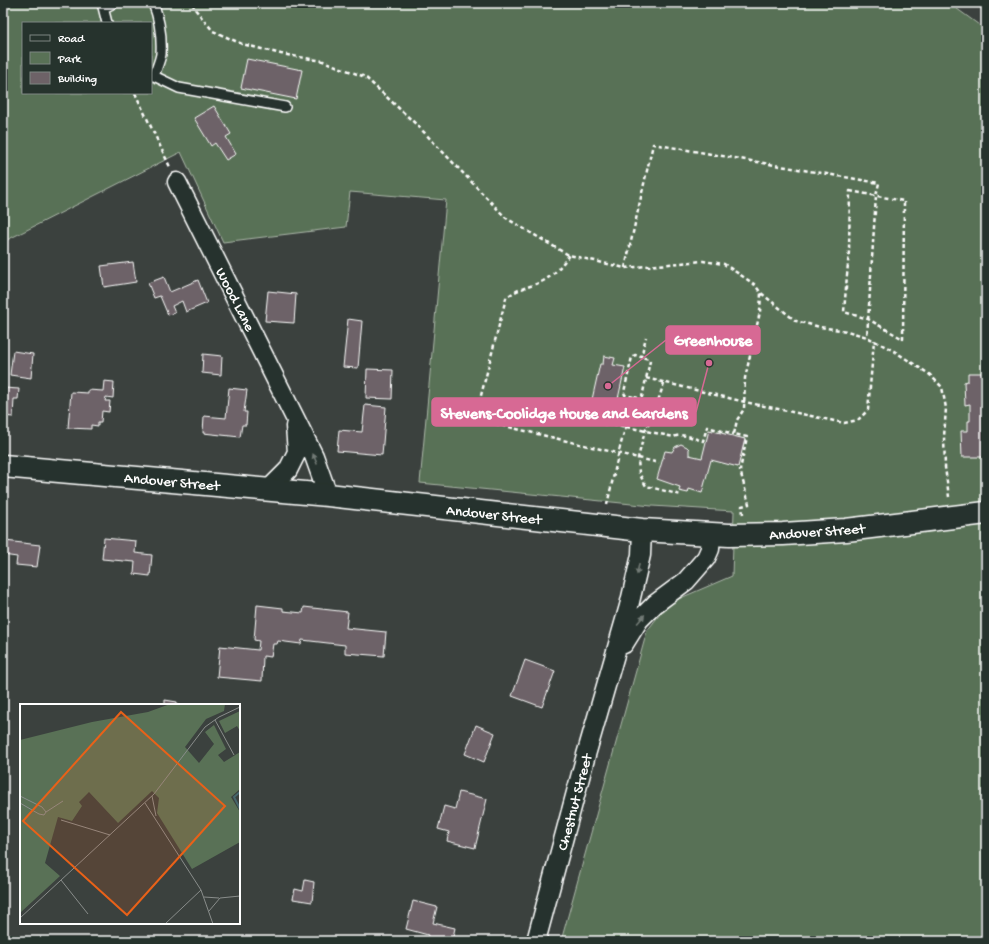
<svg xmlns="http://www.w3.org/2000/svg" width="989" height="944" font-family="'Gochi Hand',sans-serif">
	<rect width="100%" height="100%" fill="#3b413e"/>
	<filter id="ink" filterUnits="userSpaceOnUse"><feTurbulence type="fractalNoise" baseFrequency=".025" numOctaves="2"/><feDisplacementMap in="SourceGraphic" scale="8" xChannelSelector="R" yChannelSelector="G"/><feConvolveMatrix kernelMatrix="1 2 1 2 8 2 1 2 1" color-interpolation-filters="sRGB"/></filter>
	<g filter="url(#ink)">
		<path fill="#597156" stroke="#acb8aa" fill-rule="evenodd" d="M 3,3 L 949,3 L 986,30 L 986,941 L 561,941 L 647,631 L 660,614 L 676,600 L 732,576 L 734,511 L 652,506 L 420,483 L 446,200 L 350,192 L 346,227 L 223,242 L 181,152 L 3,242 ZM 23,23 L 151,23 L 151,93 L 23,93 Z"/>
		<path fill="#6d6267" stroke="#fff" d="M 247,59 L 302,70 L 296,99 L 241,88 Z
			M 214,106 L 231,134 L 226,137 L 236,154 L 226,160 L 215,143 L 211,146 L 194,118 Z
			M 133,262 L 136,282 L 104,287 L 101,266 Z
			M 164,277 L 170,292 L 198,280 L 207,303 L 186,312 L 182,301 L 172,306 L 175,313 L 168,315 L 160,296 L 154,298 L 148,283 Z
			M 268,291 L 296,294 L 294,323 L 265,321 Z
			M 348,319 L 362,321 L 358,368 L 343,367 Z
			M 13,351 L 33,354 L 31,378 L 10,375 Z
			M 203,354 L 222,356 L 221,375 L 202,373 Z
			M 604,356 L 615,358 L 613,365 L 625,367 L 612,426 L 593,423 L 597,405 L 591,404 L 600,364 L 603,364 Z
			M 367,369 L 393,370 L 392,399 L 366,398 Z
			M 968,373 L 986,373 L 986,457 L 962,457 L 961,431 L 968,431 L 968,421 L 970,421 L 970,404 L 965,405 L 964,382 L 968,381 Z
			M 104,381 L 114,382 L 113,398 L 106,397 L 105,401 L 110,401 L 109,412 L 102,411 L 101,422 L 98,422 L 98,426 L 91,425 L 91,429 L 68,428 L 71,392 L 88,393 L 88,390 L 103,391 Z
			M 4,388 L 19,389 L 18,399 L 14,399 L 13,417 L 3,416 Z
			M 229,388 L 247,390 L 244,412 L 247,412 L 246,425 L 242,425 L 240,437 L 203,433 L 204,416 L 226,418 Z
			M 365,405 L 386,407 L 382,455 L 337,451 L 339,430 L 362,432 Z
			M 709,430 L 745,439 L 738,467 L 711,460 L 702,493 L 689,489 L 688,493 L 679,491 L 680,487 L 657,479 L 665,451 L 672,452 L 675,447 L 681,444 L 687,447 L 689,449 L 689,455 L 702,458 Z
			M 3,520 L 7,521 L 5,541 L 40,545 L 37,567 L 16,565 L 17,557 L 3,555 Z
			M 104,538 L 136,541 L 135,553 L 152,555 L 150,576 L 134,574 L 135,562 L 102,559 Z
			M 257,605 L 283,608 L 283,611 L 303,613 L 304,607 L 348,612 L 346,628 L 386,632 L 384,656 L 345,653 L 345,645 L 302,640 L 301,644 L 278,641 L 277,644 L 273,644 L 271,657 L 263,656 L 262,681 L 217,677 L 220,646 L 258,650 L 259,641 L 254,640 Z
			M 525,660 L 555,671 L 542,707 L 512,696 Z
			M 165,700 L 177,702 L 177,705 L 165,705 Z
			M 476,725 L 495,733 L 484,762 L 465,754 Z
			M 459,792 L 487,799 L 475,848 L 447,841 L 449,832 L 438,829 L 444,806 L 455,809 Z
			M 305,880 L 314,882 L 312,902 L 293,899 L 295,889 L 303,891 Z
			M 413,901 L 437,907 L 433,923 L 455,928 L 452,941 L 427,941 L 428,935 L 406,929 Z"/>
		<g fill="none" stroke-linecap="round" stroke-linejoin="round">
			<defs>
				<path id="service" d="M 102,3 L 107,23
					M 104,8 L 114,3
					M 151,76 L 154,76 C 156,69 160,61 161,54 C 162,37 159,18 153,3
					M 154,76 L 179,88 L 285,107"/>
				<path id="minor" d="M 177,182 L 314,456 L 328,495
					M 268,490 L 288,470 L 297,452 L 295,426
					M 624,644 L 639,620 L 655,604 L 686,581 L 706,558 L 710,549 L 711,534
					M 536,941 L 586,755 L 629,606 L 641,555 L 642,530"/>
				<path id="secondary" d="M 3,466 L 328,495 L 642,530 L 729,535 L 783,534 L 846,530 L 986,513"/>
			</defs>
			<use href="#service" stroke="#fff" stroke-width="12"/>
			<use href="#minor" stroke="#fff" stroke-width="21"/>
			<use href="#secondary" stroke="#fff" stroke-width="25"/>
			<path stroke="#fff" stroke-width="2.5" stroke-dasharray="4 3" stroke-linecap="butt" d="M 193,3 L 194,8 L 213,31 L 242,44 L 281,54 L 323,61 L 365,77 L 418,126 L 506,218 L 563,252 L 569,255 L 625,268 L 703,261 L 724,264 L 754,284 L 761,293 L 796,321 L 820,327 L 847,331 L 867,337 L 894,351 L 929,374 L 942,387 L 946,408 L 944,437 L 945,467 L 949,497
				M 135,93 L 170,167
				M 850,191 L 904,201 L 903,339 L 868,319 L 844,312 L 849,251 Z
				M 569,255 C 562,265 554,275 543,281 C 529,288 519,287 506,298 L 475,419 L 659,463
				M 625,268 L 653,144 L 879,183 L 876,196 L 867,337
				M 646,378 L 745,402 L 844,423 L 858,420 L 868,410 L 874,340
				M 664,383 L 653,416 L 645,431 L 638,458 L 639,473 L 646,486 L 681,495
				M 634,397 L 638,398 L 642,397 L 650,361 L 649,359 L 641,357
				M 613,424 L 674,437 C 682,432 695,439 703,441 L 707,427 L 734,434
				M 607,505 L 620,447 L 634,397 L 625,395 L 624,392 L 632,357 L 635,355 L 641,357 L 646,337
				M 743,514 L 742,506 L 749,504 L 740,470 L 747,437 L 734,434 L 737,420 L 744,409 L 745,378 L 760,312 L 761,293"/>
			<use href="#service" stroke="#26332d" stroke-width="9"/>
			<use href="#minor" stroke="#26332d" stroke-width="18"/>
			<use href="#secondary" stroke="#26332d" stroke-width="22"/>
		</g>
		<defs><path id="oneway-solid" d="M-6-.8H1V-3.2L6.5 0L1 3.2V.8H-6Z"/></defs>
		<g fill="#727a76">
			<use href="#oneway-solid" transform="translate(315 459) rotate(-112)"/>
			<use href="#oneway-solid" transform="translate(638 569) rotate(101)"/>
			<use href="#oneway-solid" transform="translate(641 619) rotate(-50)"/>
		</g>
	</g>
	<g text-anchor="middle" stroke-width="3.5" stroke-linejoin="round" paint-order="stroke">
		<g font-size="15" fill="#fff" stroke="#26332d">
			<text transform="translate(236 299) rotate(63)" y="5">Wood Lane</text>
			<text transform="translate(172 481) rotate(5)" y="5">Andover Street</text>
			<text transform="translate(494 514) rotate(6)" y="5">Andover Street</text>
			<text transform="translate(817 531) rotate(-4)" y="5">Andover Street</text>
			<text transform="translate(574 802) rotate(-75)" y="5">Chestnut Street</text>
		</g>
	</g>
	<g transform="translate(20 704)">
		<rect width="220" height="220" fill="#3b413e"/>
		<path d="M 150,0 L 205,0 L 204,7 L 186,15 L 165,43 L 179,59 L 194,40 L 185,28 L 194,21 L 206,45 L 198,51 L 204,58 L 220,48 L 220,85 L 211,93 L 220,108 L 220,138 L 172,165 L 137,109 L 139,94 L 132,87 L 98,119 L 69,88 L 59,98 L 62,102 L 52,117 L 38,113 L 25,159 L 40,172 L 0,209 L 0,36 L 72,18 L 128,8 ZM 220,7 L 220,27 L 217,22 L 205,29 L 199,17 Z" fill="#597156"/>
		<path fill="none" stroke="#46676c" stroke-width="2" d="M 220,88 L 214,93 L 220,105"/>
		<path fill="none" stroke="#898d8b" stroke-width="1" d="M 195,16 L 214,51M 0,92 L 22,103 L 26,108 L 24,111 L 19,110 L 0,99M 132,92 L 136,112M 125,99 L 181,186 L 193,220M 26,108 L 43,97M 41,116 L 90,131M 41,176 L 68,210M 184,193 L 199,194M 189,207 L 200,194 L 220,192M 0,214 L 134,90 L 185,23 L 199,13 L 220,3M 145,220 L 181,186"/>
		<path fill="#e96118" fill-opacity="0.15" stroke="#e96118" stroke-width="2" d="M 101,8 L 205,102 L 107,211 L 3,117 Z"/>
		<rect width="220" height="220" fill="none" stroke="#fff" stroke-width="2"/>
	</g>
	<path fill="none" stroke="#d76994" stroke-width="1.5" d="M608 386L666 340M709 363L696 412"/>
	<g fill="#d76994" stroke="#26332d" stroke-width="1.5">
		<circle cx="608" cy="386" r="4"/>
		<circle cx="709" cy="363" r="4"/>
	</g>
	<g fill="#d76994" stroke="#d76994" stroke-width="1.5">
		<rect x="666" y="326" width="94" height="28" rx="4"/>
		<rect x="432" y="398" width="264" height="28" rx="4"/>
	</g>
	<g font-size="16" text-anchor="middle" font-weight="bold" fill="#fff">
		<text x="713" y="345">Greenhouse</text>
		<text x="564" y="418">Stevens-Coolidge House and Gardens</text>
	</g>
	<rect width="989" height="944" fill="none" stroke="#26332d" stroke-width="16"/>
	<rect x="8" y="8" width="973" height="928" fill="none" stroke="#fff" stroke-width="1.5" filter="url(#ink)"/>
	<rect x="22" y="22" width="130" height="72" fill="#26332d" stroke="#7d8581"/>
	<rect x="30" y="35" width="20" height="6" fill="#26332d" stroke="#7d8581"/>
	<text x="58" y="42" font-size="12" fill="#ffffff">Road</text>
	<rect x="30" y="52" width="20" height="12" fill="#597156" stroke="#7d8581"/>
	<text x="58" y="62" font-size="12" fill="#ffffff">Park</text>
	<rect x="30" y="72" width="20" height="12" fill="#6d6267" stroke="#7d8581"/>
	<text x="58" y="82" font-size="12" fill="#ffffff">Building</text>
</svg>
